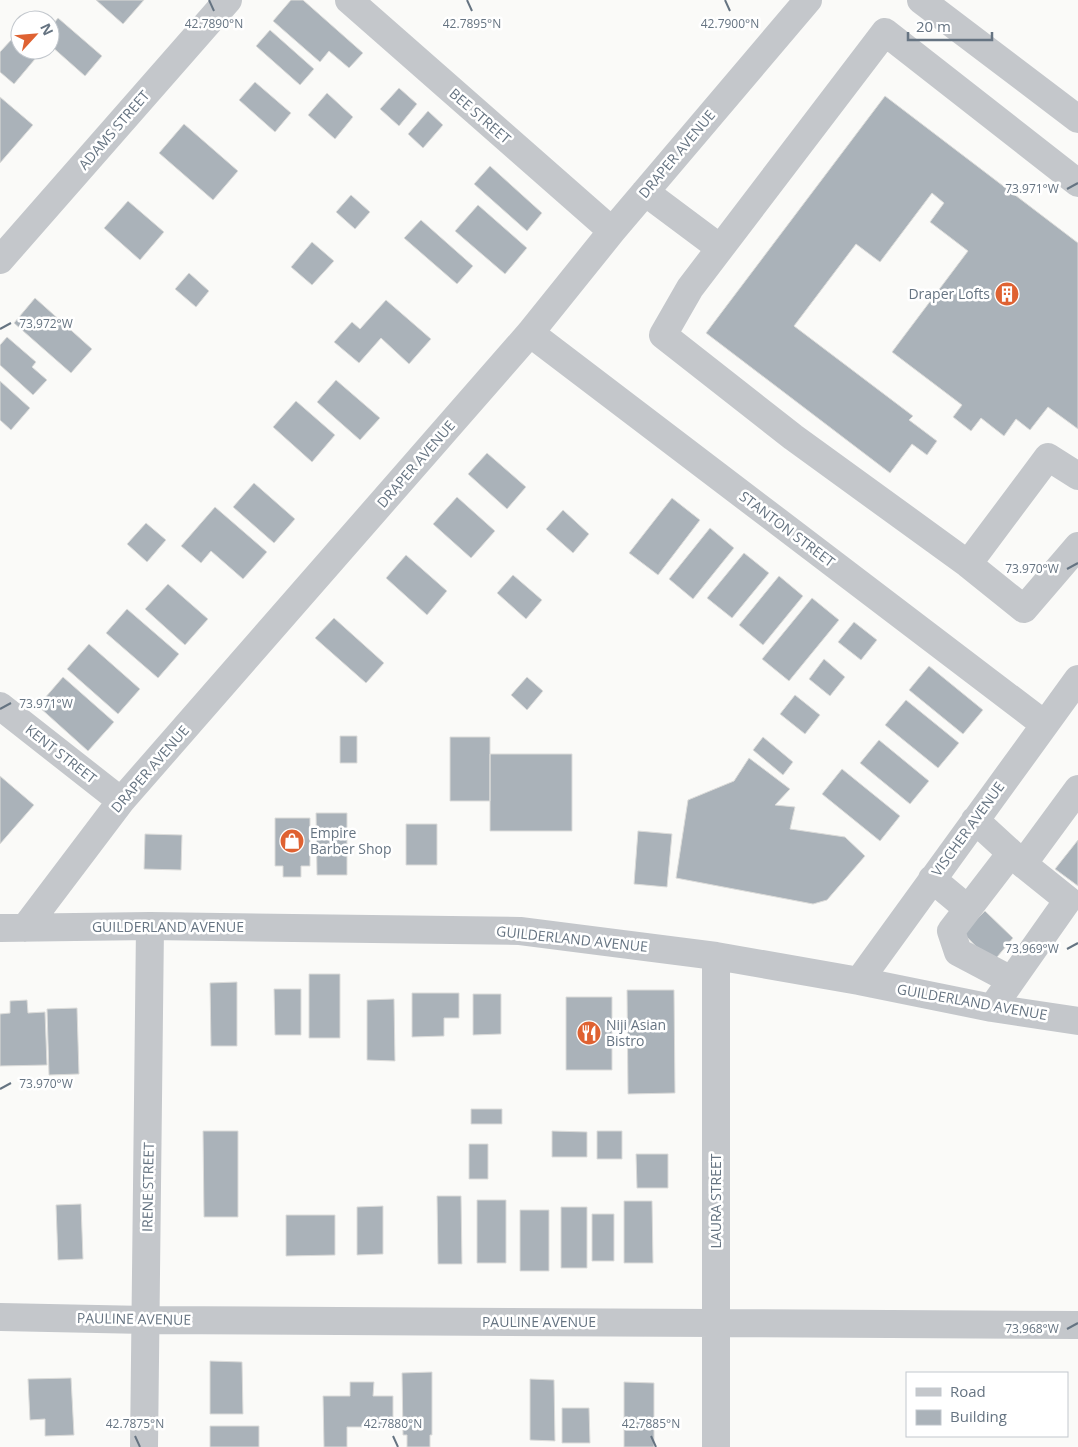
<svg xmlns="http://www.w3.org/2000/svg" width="1078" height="1447" font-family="'Open Sans',sans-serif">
	<rect width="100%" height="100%" fill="#fafaf8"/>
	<path fill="#aab2b9" stroke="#dcdcda" d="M 96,0 L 144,0 L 123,24 Z
		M 291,0 L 303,0 L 363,53 L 349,68 L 329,51 L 320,62 L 273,21 Z
		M 58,18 L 102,56 L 85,76 L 50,45 L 50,28 Z
		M 270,30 L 314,69 L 300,85 L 256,46 Z
		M 12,39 L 20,46 L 20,50 L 25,50 L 35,59 L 14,84 L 0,72 L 0,52 Z
		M 255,82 L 291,113 L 275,132 L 239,100 Z
		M 399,88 L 417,104 L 399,126 L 380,109 Z
		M 327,93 L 353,117 L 335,139 L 308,115 Z
		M 885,96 L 1078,243 L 1078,429 L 1048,407 L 1030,430 L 1016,419 L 1004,436 L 981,418 L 971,431 L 953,417 L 962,405 L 892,352 L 968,251 L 930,222 L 944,203 L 932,193 L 880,262 L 856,244 L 794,326 L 913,416 L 909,420 L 937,441 L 927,455 L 912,444 L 890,473 L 706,333 Z
		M 0,97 L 33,125 L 0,163 Z
		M 428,111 L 443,125 L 423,148 L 408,134 Z
		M 184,124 L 238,171 L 213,200 L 159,153 Z
		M 490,166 L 542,213 L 527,231 L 474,184 Z
		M 351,195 L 370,212 L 355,229 L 336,212 Z
		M 128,201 L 164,232 L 140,260 L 104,228 Z
		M 478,205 L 527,248 L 505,274 L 455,231 Z
		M 421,220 L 473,266 L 457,284 L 404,238 Z
		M 312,242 L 334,261 L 312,285 L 291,267 Z
		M 189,273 L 209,291 L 196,307 L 175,289 Z
		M 35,298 L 92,349 L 71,373 L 14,323 Z
		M 386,300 L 431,339 L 409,364 L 381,338 L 359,363 L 334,342 L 352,322 L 360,329 Z
		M 7,337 L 36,362 L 32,367 L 47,380 L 33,395 L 0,365 L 0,345 Z
		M 336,380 L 380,418 L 360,440 L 317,402 Z
		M 0,381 L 30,408 L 11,430 L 0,420 Z
		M 296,401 L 335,435 L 312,462 L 273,427 Z
		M 487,453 L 526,487 L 507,509 L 468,474 Z
		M 254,483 L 295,519 L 274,543 L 233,507 Z
		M 457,497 L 495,531 L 471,558 L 433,524 Z
		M 672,498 L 700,520 L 658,575 L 629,553 Z
		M 215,507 L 267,552 L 243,579 L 211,551 L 201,563 L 181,546 Z
		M 563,510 L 589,534 L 573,553 L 546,529 Z
		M 146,523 L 166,540 L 147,562 L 127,544 Z
		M 710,528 L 734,548 L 693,599 L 669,579 Z
		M 744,553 L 769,573 L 732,618 L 707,598 Z
		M 406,555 L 447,591 L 427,615 L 386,578 Z
		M 513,575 L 542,600 L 526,619 L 497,593 Z
		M 779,576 L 803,596 L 763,645 L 739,625 Z
		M 168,584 L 208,619 L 185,645 L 145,609 Z
		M 812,598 L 839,620 L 789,681 L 762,659 Z
		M 127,609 L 179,654 L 158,678 L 106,633 Z
		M 334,618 L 384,663 L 366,683 L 315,638 Z
		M 854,622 L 877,640 L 861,660 L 838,642 Z
		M 89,644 L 140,689 L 118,714 L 67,669 Z
		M 824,659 L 845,677 L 830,696 L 809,679 Z
		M 929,666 L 983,710 L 963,734 L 909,690 Z
		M 63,677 L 114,722 L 88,751 L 38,706 Z
		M 527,677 L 543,691 L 527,710 L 511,695 Z
		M 795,695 L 820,715 L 805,734 L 780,714 Z
		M 906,700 L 959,743 L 938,768 L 885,725 Z
		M 340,736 L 357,736 L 357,763 L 340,763 Z
		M 450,737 L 490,737 L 490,801 L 450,801 Z
		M 763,737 L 793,762 L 783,775 L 753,750 Z
		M 879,740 L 929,781 L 910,804 L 860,763 Z
		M 490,754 L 572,754 L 572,831 L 490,831 Z
		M 749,758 L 790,789 L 775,805 L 795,807 L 790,829 L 845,837 L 865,856 L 827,900 L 813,904 L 676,878 L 688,800 L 734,781 Z
		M 842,769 L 900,816 L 880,841 L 822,794 Z
		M 0,776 L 34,805 L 0,844 Z
		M 316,813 L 347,813 L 347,875 L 317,875 Z
		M 275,818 L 310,818 L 310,866 L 301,866 L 301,877 L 283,877 L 283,866 L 275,866 Z
		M 406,824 L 437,824 L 437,865 L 406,865 Z
		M 638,831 L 672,834 L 667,887 L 634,884 Z
		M 145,834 L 182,835 L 181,870 L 144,869 Z
		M 1078,840 L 1078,886 L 1055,869 Z
		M 985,911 L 1013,938 L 992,963 L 963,933 Z
		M 309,974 L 340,974 L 340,1038 L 309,1038 Z
		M 237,982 L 237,1046 L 211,1046 L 210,983 Z
		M 274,989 L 301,989 L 301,1035 L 275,1035 Z
		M 627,990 L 674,990 L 675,1093 L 628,1094 Z
		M 412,993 L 459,993 L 459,1018 L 444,1018 L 444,1036 L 412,1037 Z
		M 473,994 L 501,994 L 501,1034 L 473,1035 Z
		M 566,997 L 612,997 L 612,1070 L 566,1070 Z
		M 394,999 L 395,1061 L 367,1060 L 367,1000 Z
		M 27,1000 L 28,1013 L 45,1012 L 47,1065 L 0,1066 L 0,1014 L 10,1013 L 10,1001 Z
		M 77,1008 L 79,1074 L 49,1075 L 47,1009 Z
		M 471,1109 L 502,1109 L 502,1124 L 471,1124 Z
		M 203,1131 L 238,1131 L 238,1217 L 204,1217 Z
		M 552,1131 L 587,1132 L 587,1157 L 552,1157 Z
		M 597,1131 L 622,1131 L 622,1159 L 597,1159 Z
		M 469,1144 L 488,1144 L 488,1179 L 469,1179 Z
		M 636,1154 L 668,1154 L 668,1188 L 637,1188 Z
		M 437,1196 L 461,1196 L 462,1264 L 438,1264 Z
		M 477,1200 L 506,1200 L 506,1263 L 477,1263 Z
		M 624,1201 L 652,1201 L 653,1263 L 624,1263 Z
		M 81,1204 L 83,1259 L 58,1260 L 56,1205 Z
		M 383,1206 L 383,1254 L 357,1255 L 357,1207 Z
		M 561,1207 L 587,1207 L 587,1268 L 561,1268 Z
		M 520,1210 L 549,1210 L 549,1271 L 520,1271 Z
		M 592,1214 L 614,1214 L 614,1261 L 592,1261 Z
		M 286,1215 L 335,1215 L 335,1255 L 286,1256 Z
		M 210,1361 L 242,1362 L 243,1414 L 210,1414 Z
		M 432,1372 L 432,1435 L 430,1435 L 430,1447 L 407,1447 L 407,1435 L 403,1435 L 402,1373 Z
		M 71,1378 L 74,1435 L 45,1436 L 45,1419 L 30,1420 L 28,1379 Z
		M 530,1379 L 554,1380 L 555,1441 L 530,1440 Z
		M 350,1382 L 374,1382 L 373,1396 L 393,1396 L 393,1427 L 347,1427 L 347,1447 L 324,1447 L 323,1396 L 350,1396 Z
		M 624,1382 L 654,1383 L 654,1447 L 624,1447 Z
		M 562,1408 L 589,1408 L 590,1443 L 562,1443 Z
		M 210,1426 L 259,1426 L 259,1447 L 210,1447 Z"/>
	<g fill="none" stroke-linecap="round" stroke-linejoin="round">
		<path stroke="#c4c7cb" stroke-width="28" d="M 349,0 L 612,231
			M 921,0 L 1078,119
			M 1078,183 L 885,32 L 690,288 L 663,335 L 793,437 L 968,564 L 1048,457 L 1078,476
			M 645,192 L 720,248
			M 0,260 L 228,0
			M 530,333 L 1044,724
			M 968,564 L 1024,609 L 1078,546
			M 0,706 L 121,801
			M 975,820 L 1023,864 L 1078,789
			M 932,879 L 968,909
			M 0,928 L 150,926 L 520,931 L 716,956 L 859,981 L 992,1008 L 1078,1021
			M 25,928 L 121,801 L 530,333 L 612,231 L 808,0
			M 716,956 L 716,1447
			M 1011,980 L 958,952 L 951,931 L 1011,853
			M 859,981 L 1078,679
			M 992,1008 L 1068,900 L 1023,864
			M 0,1317 L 146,1320 L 1078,1325
			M 144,1447 L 150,926"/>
	</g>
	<path fill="none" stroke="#667482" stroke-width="2" d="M 209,0 L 214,11M 467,0 L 472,11M 725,0 L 730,11M 1067,189 L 1078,183M 0,329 L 11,323M 1067,569 L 1078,563M 0,709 L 11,703M 1067,949 L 1078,943M 0,1089 L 11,1083M 1067,1329 L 1078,1323M 135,1436 L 140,1447M 393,1436 L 398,1447M 651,1436 L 656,1447"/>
	<defs>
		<symbol id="building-disc" viewBox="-11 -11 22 22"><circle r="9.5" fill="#df6232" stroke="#fff"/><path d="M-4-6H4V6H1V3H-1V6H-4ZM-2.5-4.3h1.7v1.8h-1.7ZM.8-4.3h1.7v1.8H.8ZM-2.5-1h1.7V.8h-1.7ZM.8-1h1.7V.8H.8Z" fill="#fff"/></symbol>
		<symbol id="shop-disc" viewBox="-11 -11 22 22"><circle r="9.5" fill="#df6232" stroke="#fff"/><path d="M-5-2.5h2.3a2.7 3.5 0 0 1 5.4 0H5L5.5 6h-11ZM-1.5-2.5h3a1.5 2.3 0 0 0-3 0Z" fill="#fff"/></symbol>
		<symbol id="restaurant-disc" viewBox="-11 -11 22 22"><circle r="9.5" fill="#df6232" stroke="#fff"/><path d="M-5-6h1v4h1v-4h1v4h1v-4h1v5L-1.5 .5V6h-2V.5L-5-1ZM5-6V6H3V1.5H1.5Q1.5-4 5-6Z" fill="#fff"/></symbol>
	</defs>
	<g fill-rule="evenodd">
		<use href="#building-disc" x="993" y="280" width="28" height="28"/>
		<use href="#shop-disc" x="278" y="827" width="28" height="28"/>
		<use href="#restaurant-disc" x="575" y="1019" width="28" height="28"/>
	</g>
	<g text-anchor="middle" stroke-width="5" stroke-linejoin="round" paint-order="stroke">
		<g font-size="14" fill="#667482" stroke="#fff">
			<text transform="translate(480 116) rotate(41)" y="5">BEE STREET</text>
			<text transform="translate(114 130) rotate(-49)" y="5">ADAMS STREET</text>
			<text transform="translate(677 154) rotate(-50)" y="5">DRAPER AVENUE</text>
			<text transform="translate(416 464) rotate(-49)" y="5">DRAPER AVENUE</text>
			<text transform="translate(787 529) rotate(37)" y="5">STANTON STREET</text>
			<text transform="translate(61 754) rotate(38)" y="5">KENT STREET</text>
			<text transform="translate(150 769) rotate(-49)" y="5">DRAPER AVENUE</text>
			<text transform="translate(968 829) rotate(-54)" y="5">VISCHER AVENUE</text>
			<text x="168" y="932">GUILDERLAND AVENUE</text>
			<text transform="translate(572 939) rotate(6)" y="5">GUILDERLAND AVENUE</text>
			<text transform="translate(972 1002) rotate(10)" y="5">GUILDERLAND AVENUE</text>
			<text transform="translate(148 1187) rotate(-89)" y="5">IRENE STREET</text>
			<text transform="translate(716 1201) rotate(-90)" y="5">LAURA STREET</text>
			<text transform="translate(134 1319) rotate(1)" y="5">PAULINE AVENUE</text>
			<text x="539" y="1327">PAULINE AVENUE</text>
		</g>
		<g font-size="14" fill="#667482" stroke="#fff" text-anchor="start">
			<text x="990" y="299" text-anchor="end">Draper Lofts</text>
			<text x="310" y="838">Empire<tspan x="310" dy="16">Barber Shop</tspan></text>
			<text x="606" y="1030">Niji Asian<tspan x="606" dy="16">Bistro</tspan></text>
		</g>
	</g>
	<g font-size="12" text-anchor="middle" fill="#667482" stroke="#fff" stroke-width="5" stroke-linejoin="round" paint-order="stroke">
		<text x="214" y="28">42.7890°N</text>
		<text x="472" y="28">42.7895°N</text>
		<text x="730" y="28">42.7900°N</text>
		<text x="1032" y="193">73.971°W</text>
		<text x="46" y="328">73.972°W</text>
		<text x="1032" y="573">73.970°W</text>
		<text x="46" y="708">73.971°W</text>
		<text x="1032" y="953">73.969°W</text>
		<text x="46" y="1088">73.970°W</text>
		<text x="1032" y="1333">73.968°W</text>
		<text x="135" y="1428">42.7875°N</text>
		<text x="393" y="1428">42.7880°N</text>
		<text x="651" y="1428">42.7885°N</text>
	</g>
	<rect x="906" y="1372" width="162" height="65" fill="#ffffff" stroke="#c2c7cd"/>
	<rect x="916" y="1388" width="25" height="8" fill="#c4c7cb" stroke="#c2c7cd"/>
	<text x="950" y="1397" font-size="15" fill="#667482">Road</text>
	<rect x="916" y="1410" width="25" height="15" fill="#aab2b9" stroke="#c2c7cd"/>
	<text x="950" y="1422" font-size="15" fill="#667482">Building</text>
	<g transform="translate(35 35) rotate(64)"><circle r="24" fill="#ffffff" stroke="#c2c7cd"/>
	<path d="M0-4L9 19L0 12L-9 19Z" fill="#df6232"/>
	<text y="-8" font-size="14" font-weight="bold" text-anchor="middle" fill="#667482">N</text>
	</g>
	<path d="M908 32v8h84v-8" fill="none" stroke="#667482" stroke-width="2.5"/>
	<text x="916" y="32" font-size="15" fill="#667482" stroke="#ffffff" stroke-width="4" paint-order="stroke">20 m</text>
</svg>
